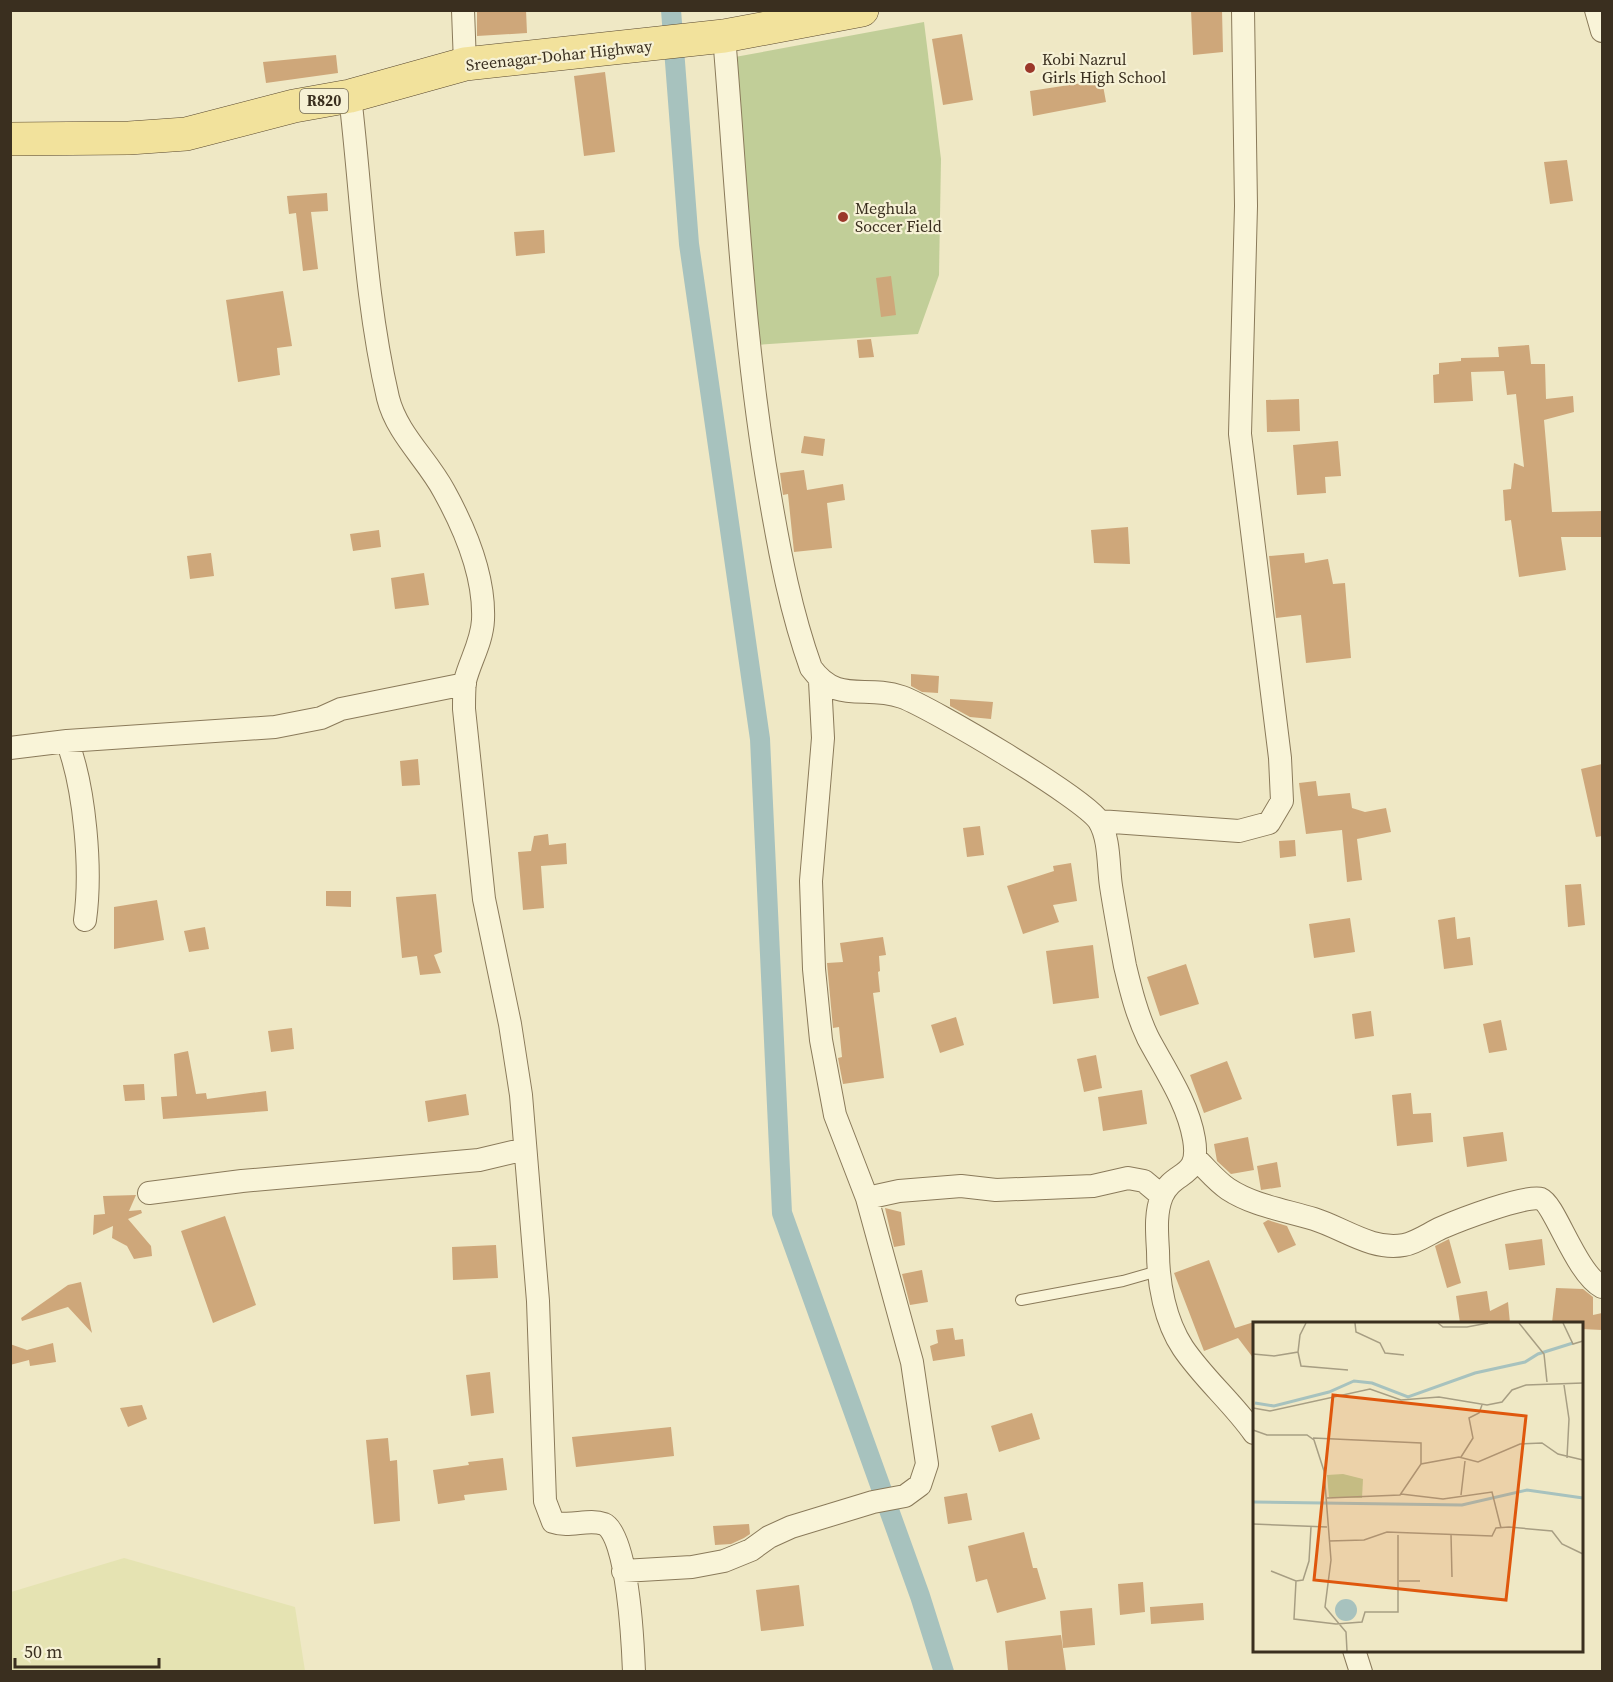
<svg xmlns="http://www.w3.org/2000/svg" width="1613" height="1682" font-family="'Source Serif 4',serif">
	<rect width="100%" height="100%" fill="#efe8c5"/>
	<path fill="#e5e3b2" d="M 124,1558 L 295,1607 L 305,1671 L 11,1671 L 11,1592 Z"/>
	<path fill="#c1ce98" d="M 924,22 L 941,159 L 939,275 L 918,334 L 755,345 L 735,57 Z"/>
	<g fill="none" stroke-linecap="round" stroke-linejoin="round">
		<path stroke="#a7c2be" stroke-width="20" d="M 671,10 L 689,244 L 760,739 L 782,1213 L 920,1596 L 944,1672"/>
	</g>
	<path fill="#cea77a" d="M 477,10 L 526,10 L 527,33 L 477,36 Z
		M 1191,10 L 1222,10 L 1223,52 L 1193,55 Z
		M 962,34 L 973,100 L 943,105 L 932,39 Z
		M 336,55 L 338,73 L 266,83 L 263,62 Z
		M 605,72 L 615,152 L 584,156 L 574,76 Z
		M 1102,80 L 1106,102 L 1033,116 L 1030,91 Z
		M 1567,160 L 1573,201 L 1550,204 L 1544,162 Z
		M 327,193 L 328,211 L 311,212 L 318,269 L 303,271 L 296,213 L 289,214 L 287,196 Z
		M 544,230 L 545,253 L 516,256 L 514,232 Z
		M 891,276 L 896,315 L 881,317 L 876,278 Z
		M 283,291 L 292,346 L 277,348 L 280,375 L 238,382 L 226,300 Z
		M 871,339 L 874,357 L 859,358 L 857,340 Z
		M 1529,345 L 1531,364 L 1545,364 L 1546,399 L 1573,396 L 1574,412 L 1544,420 L 1552,512 L 1602,511 L 1602,537 L 1561,537 L 1566,570 L 1519,577 L 1511,520 L 1505,521 L 1503,490 L 1511,489 L 1514,463 L 1524,467 L 1516,394 L 1507,395 L 1504,371 L 1471,372 L 1473,401 L 1434,403 L 1433,375 L 1439,374 L 1439,363 L 1461,361 L 1461,358 L 1499,357 L 1498,347 Z
		M 1299,399 L 1300,431 L 1267,432 L 1266,400 Z
		M 804,436 L 825,439 L 823,456 L 801,453 Z
		M 1338,441 L 1341,476 L 1325,477 L 1326,493 L 1297,495 L 1293,445 Z
		M 804,470 L 807,490 L 843,484 L 845,500 L 827,503 L 832,548 L 794,552 L 788,494 L 783,495 L 780,473 Z
		M 1128,527 L 1130,564 L 1094,563 L 1091,530 Z
		M 379,530 L 381,547 L 353,551 L 350,534 Z
		M 211,553 L 214,576 L 190,579 L 187,556 Z
		M 1304,553 L 1305,563 L 1328,559 L 1333,584 L 1345,583 L 1351,658 L 1306,663 L 1301,615 L 1276,618 L 1269,556 Z
		M 424,573 L 429,605 L 395,609 L 391,578 Z
		M 911,674 L 939,676 L 938,693 L 922,692 L 911,686 Z
		M 950,699 L 993,702 L 991,719 L 970,717 L 950,706 Z
		M 418,759 L 420,785 L 402,786 L 400,761 Z
		M 1602,764 L 1602,836 L 1596,837 L 1581,769 Z
		M 1316,781 L 1318,796 L 1350,793 L 1352,808 L 1365,812 L 1386,808 L 1391,832 L 1357,839 L 1362,880 L 1347,882 L 1342,830 L 1306,834 L 1299,783 Z
		M 980,826 L 984,855 L 967,857 L 963,828 Z
		M 548,834 L 549,845 L 566,843 L 567,864 L 541,866 L 544,908 L 523,910 L 518,852 L 531,851 L 534,836 Z
		M 1295,840 L 1296,856 L 1280,858 L 1279,841 Z
		M 1071,863 L 1077,901 L 1053,905 L 1059,922 L 1023,934 L 1007,886 L 1054,871 L 1053,866 Z
		M 1581,884 L 1585,925 L 1568,927 L 1565,885 Z
		M 326,891 L 351,891 L 351,907 L 326,906 Z
		M 436,894 L 442,952 L 434,955 L 441,973 L 420,975 L 417,956 L 402,958 L 396,897 Z
		M 157,900 L 164,940 L 114,949 L 114,907 Z
		M 1455,917 L 1457,939 L 1470,937 L 1473,965 L 1444,969 L 1438,920 Z
		M 1350,918 L 1355,952 L 1314,958 L 1309,924 Z
		M 205,927 L 209,949 L 189,952 L 184,931 Z
		M 883,937 L 886,955 L 879,956 L 880,971 L 878,972 L 880,992 L 873,993 L 884,1078 L 843,1084 L 838,1058 L 842,1057 L 839,1027 L 833,1028 L 827,963 L 843,962 L 840,943 Z
		M 1093,945 L 1099,998 L 1053,1004 L 1046,951 Z
		M 1186,964 L 1199,1004 L 1160,1016 L 1147,977 Z
		M 1371,1011 L 1374,1036 L 1355,1039 L 1352,1014 Z
		M 956,1017 L 964,1045 L 940,1053 L 931,1025 Z
		M 1501,1020 L 1507,1050 L 1489,1053 L 1483,1024 Z
		M 292,1028 L 294,1049 L 271,1052 L 268,1031 Z
		M 188,1051 L 196,1094 L 206,1093 L 207,1099 L 266,1091 L 268,1111 L 163,1119 L 161,1097 L 177,1096 L 174,1054 Z
		M 1096,1055 L 1102,1088 L 1084,1092 L 1077,1059 Z
		M 1227,1061 L 1242,1099 L 1204,1113 L 1190,1075 Z
		M 144,1084 L 145,1100 L 125,1101 L 123,1085 Z
		M 1142,1090 L 1147,1124 L 1103,1131 L 1098,1097 Z
		M 1411,1093 L 1413,1114 L 1431,1113 L 1433,1142 L 1397,1146 L 1392,1095 Z
		M 466,1094 L 469,1115 L 428,1122 L 425,1101 Z
		M 1503,1132 L 1507,1161 L 1467,1167 L 1463,1137 Z
		M 1248,1137 L 1254,1170 L 1231,1174 L 1217,1161 L 1214,1144 Z
		M 1277,1162 L 1281,1187 L 1261,1190 L 1257,1166 Z
		M 136,1195 L 129,1211 L 141,1210 L 142,1213 L 128,1219 L 151,1246 L 152,1256 L 134,1259 L 127,1246 L 112,1238 L 113,1226 L 93,1235 L 94,1215 L 105,1214 L 103,1196 Z
		M 885,1208 L 901,1212 L 905,1245 L 894,1247 Z
		M 225,1216 L 256,1305 L 213,1323 L 181,1231 Z
		M 1268,1220 L 1287,1226 L 1296,1245 L 1278,1253 L 1263,1223 Z
		M 1449,1239 L 1461,1283 L 1447,1288 L 1435,1246 Z
		M 1542,1239 L 1545,1265 L 1509,1270 L 1505,1244 Z
		M 496,1245 L 498,1278 L 453,1280 L 452,1247 Z
		M 1209,1260 L 1235,1328 L 1254,1322 L 1254,1359 L 1238,1338 L 1204,1351 L 1174,1273 Z
		M 922,1270 L 928,1302 L 910,1305 L 902,1274 Z
		M 81,1282 L 92,1333 L 68,1307 L 22,1321 L 21,1318 L 68,1285 Z
		M 1556,1288 L 1583,1289 L 1593,1297 L 1593,1315 L 1602,1313 L 1602,1330 L 1581,1329 L 1581,1323 L 1552,1323 Z
		M 1487,1291 L 1490,1311 L 1508,1302 L 1510,1323 L 1460,1323 L 1456,1296 Z
		M 953,1328 L 955,1340 L 963,1339 L 965,1356 L 933,1361 L 930,1346 L 938,1343 L 936,1330 Z
		M 53,1343 L 56,1362 L 30,1366 L 29,1360 L 10,1365 L 10,1344 L 27,1350 Z
		M 490,1372 L 494,1413 L 471,1416 L 466,1375 Z
		M 142,1405 L 147,1419 L 128,1427 L 120,1408 Z
		M 1032,1413 L 1040,1439 L 999,1452 L 991,1426 Z
		M 671,1427 L 674,1456 L 576,1467 L 572,1437 Z
		M 388,1438 L 390,1461 L 397,1460 L 400,1521 L 374,1524 L 366,1440 Z
		M 503,1458 L 507,1490 L 464,1495 L 465,1500 L 438,1504 L 433,1470 L 469,1465 L 468,1462 Z
		M 967,1493 L 972,1520 L 948,1524 L 944,1497 Z
		M 749,1524 L 750,1534 L 744,1538 L 731,1544 L 715,1545 L 713,1526 Z
		M 1024,1532 L 1033,1568 L 1037,1568 L 1046,1599 L 997,1613 L 987,1579 L 976,1582 L 968,1546 Z
		M 1143,1582 L 1145,1612 L 1120,1615 L 1118,1584 Z
		M 799,1585 L 804,1626 L 761,1631 L 756,1590 Z
		M 1203,1603 L 1204,1620 L 1151,1624 L 1150,1607 Z
		M 1092,1608 L 1095,1645 L 1063,1648 L 1060,1611 Z
		M 1061,1635 L 1066,1671 L 1008,1671 L 1005,1641 Z"/>
	<g fill="none" stroke-linecap="round" stroke-linejoin="round">
		<defs>
			<path id="service" d="M 1021,1300 L 1123,1281 L 1158,1271"/>
			<path id="minor" d="M 463,10 L 465,64
				M 1596,10 L 1602,31
				M 724,36 C 737,191 743,343 770,496 C 780,555 791,612 811,668 C 838,705 864,684 902,697 C 932,708 1084,798 1099,821 C 1110,839 1108,866 1111,886 C 1115,912 1120,939 1125,966 C 1131,991 1137,1015 1148,1038 C 1165,1070 1188,1103 1194,1139 C 1201,1180 1174,1169 1162,1196 C 1155,1213 1157,1233 1158,1251 C 1158,1283 1165,1321 1183,1348 C 1204,1379 1233,1403 1254,1433
				M 350,96 C 362,197 365,299 388,398 C 397,434 427,459 444,491 C 465,529 485,576 483,620 C 482,642 470,661 465,681 C 464,690 464,700 464,709 L 484,899 L 510,1024 L 521,1095 L 538,1301 L 545,1501 L 553,1522 C 570,1528 588,1518 604,1524 C 628,1534 633,1646 634,1672
				M 67,741 C 85,788 92,870 85,920
				M 10,748 L 67,741 L 275,727 L 321,718 L 341,709 L 465,684
				M 1099,821 L 1239,831 L 1269,823 L 1282,801 L 1280,758 L 1240,434 L 1246,206 L 1243,10
				M 1195,1158 C 1206,1168 1216,1181 1228,1189 C 1254,1206 1285,1210 1314,1219 C 1343,1228 1372,1251 1404,1245 C 1416,1243 1430,1233 1441,1228 C 1457,1221 1526,1194 1541,1199 C 1555,1205 1576,1273 1602,1287
				M 149,1193 L 242,1181 L 479,1160 L 525,1149
				M 867,1198 L 899,1191 L 961,1186 L 996,1190 L 1093,1186 L 1128,1178 L 1144,1181 L 1162,1196
				M 623,1571 L 692,1567 L 724,1561 L 751,1550 L 769,1537 L 791,1527 L 873,1502 L 905,1496 L 920,1485 L 927,1464 L 912,1362 L 867,1198 L 835,1115 L 821,1040 L 814,969 L 811,881 L 823,738 L 820,681
				M 1354,1650 L 1361,1672"/>
			<path id="primary" d="M 10,139 L 129,138 L 186,134 L 294,106 L 350,96 L 465,64 L 724,36 L 862,10"/>
		</defs>
		<use href="#service" stroke="#8a7a5a" stroke-width="12"/>
		<use href="#minor" stroke="#8a7a5a" stroke-width="24"/>
		<use href="#primary" stroke="#58472f" stroke-width="34"/>
		<use href="#service" stroke="#f9f4d8" stroke-width="10"/>
		<use href="#minor" stroke="#f9f4d8" stroke-width="22"/>
		<use href="#primary" stroke="#f2e29c" stroke-width="33"/>
	</g>
	<g fill="#9b3729" stroke="#f6f1d5" stroke-width="2">
		<circle cx="1030" cy="68" r="6"/>
		<circle cx="843" cy="217" r="6"/>
	</g>
	<g text-anchor="middle" stroke-width="4.5" stroke-linejoin="round" paint-order="stroke">
		<rect fill="#f6f1d5" stroke="#726956" stroke-width="1.5" x="300" y="89" width="48" height="24" rx="4.5"/>
		<g font-size="15" font-weight="bold" fill="#3a2f1f">
			<text x="324" y="106">R820</text>
		</g>
		<g font-size="16" fill="#3a2f1f" stroke="#f6f1d5">
			<text transform="translate(559 55) rotate(-6)" y="6">Sreenagar-Dohar Highway</text>
		</g>
		<g font-size="16" fill="#3a2f1f" stroke="#f6f1d5" text-anchor="start">
			<text x="1042" y="65">Kobi Nazrul<tspan x="1042" dy="18">Girls High School</tspan></text>
			<text x="855" y="214">Meghula<tspan x="855" dy="18">Soccer Field</tspan></text>
		</g>
	</g>
	<g transform="translate(1253 1322)">
		<rect width="330" height="330" fill="#efe8c5"/>
		<path d="M 90,152 L 110,157 L 109,176 L 76,175 L 74,153 Z" fill="#c1ce98"/>
		<path d="M82 288a11 11 0 1 1 22 0a11 11 0 1 1-22 0Z" fill="#a7c2be"/>
		<path fill="none" stroke="#a7c2be" stroke-width="3" d="M 2,81 L 21,84 L 76,70 L 101,59 L 119,61 L 155,75 L 222,51 L 272,40 L 285,32 L 320,21M 0,180 L 209,183 L 274,168 L 330,176"/>
		<path fill="none" stroke="#a79e83" stroke-width="1.5" d="M 102,1 L 103,10 L 127,21 L 132,31 L 151,33M 185,1 L 190,5 L 214,5 L 235,1M 266,1 L 291,32 L 294,60M 310,1 L 320,22 L 330,19M 45,30 L 48,44 L 95,48M 0,32 L 21,34 L 45,30 L 47,13 L 53,1M 311,63 L 316,97 L 314,136M 0,86 L 17,89 L 117,67 L 148,78 L 186,75 L 234,83 L 249,80 L 259,68 L 273,63 L 330,61M 0,108 L 14,113 L 54,113 L 61,118 L 71,149 L 78,238 L 72,285 L 93,310 L 94,329M 60,116 L 168,121 L 168,142M 208,135 L 220,116 L 216,96 L 226,91 L 229,83M 148,172 L 190,177 L 239,170 L 248,206M 208,173 L 212,139M 74,176 L 147,173 L 168,142 L 206,135 L 225,140 L 267,122 L 289,121 L 305,132 L 330,138M 0,202 L 74,205M 198,212 L 199,255M 76,219 L 111,218 L 134,210 L 239,214 L 243,206 L 256,205 L 299,209 L 309,222 L 330,232M 18,249 L 43,259 L 50,258 L 56,239 L 58,205M 43,259 L 41,297 L 83,302 L 109,300 L 112,290 L 145,290 L 145,213M 146,259 L 167,259"/>
		<path fill="#df570d" fill-opacity="0.15" stroke="#df570d" stroke-width="3" d="M 80,73 L 273,94 L 253,278 L 61,258 Z"/>
		<rect width="330" height="330" fill="none" stroke="#3a2f1f" stroke-width="3"/>
	</g>
	<rect width="1613" height="1682" fill="none" stroke="#3a2f1f" stroke-width="24"/>
	<path d="M15 1658v9h144v-9" fill="none" stroke="#3a2f1f" stroke-width="3"/>
	<text x="24" y="1658" font-size="18" fill="#3a2f1f" stroke="#f6f1d5" stroke-width="4.5" paint-order="stroke">50 m</text>
</svg>
